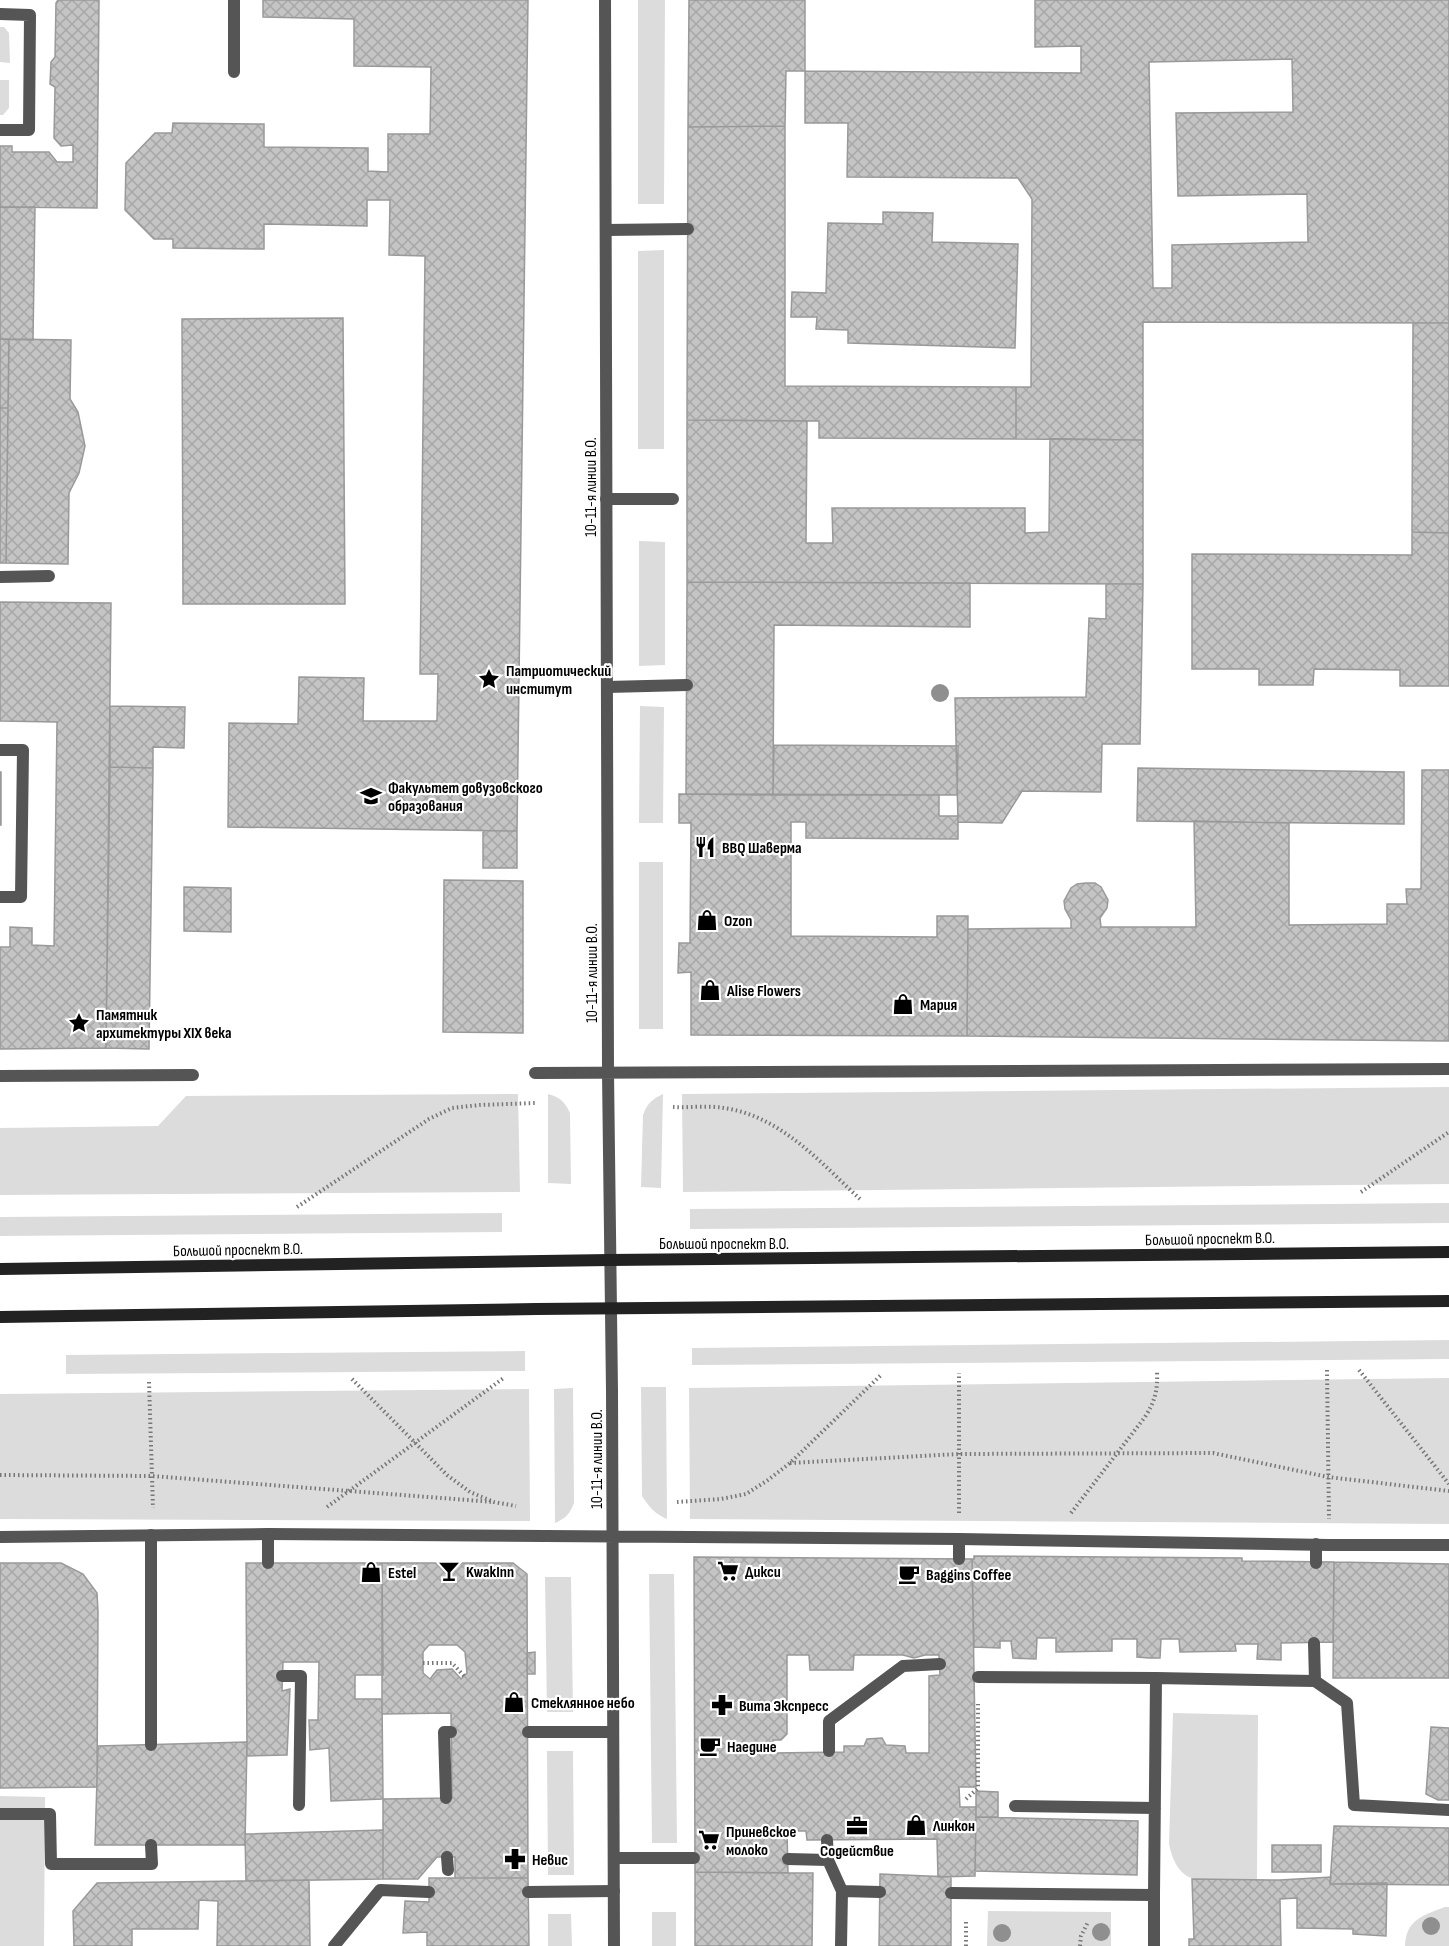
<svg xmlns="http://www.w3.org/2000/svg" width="1449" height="1946" font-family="'Sofia Sans Condensed',sans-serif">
	<defs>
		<pattern id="building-cross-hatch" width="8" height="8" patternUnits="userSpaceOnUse" patternTransform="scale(1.5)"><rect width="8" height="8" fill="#c4c4c4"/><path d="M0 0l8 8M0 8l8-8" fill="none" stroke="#a7a7a7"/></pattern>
	</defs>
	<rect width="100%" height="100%" fill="#fff"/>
	<path fill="#dcdcdc" d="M 638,0 L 665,0 L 664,204 L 638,204 Z
		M 0,27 L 4,27 L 9,33 L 10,63 L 0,62 Z
		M 0,80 L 9,80 L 9,108 L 3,115 L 0,115 Z
		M 664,250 L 664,449 L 638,449 L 638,251 Z
		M 639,541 L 665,542 L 665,665 L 639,666 Z
		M 640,706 L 664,707 L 663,823 L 639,823 Z
		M 639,862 L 663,862 L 663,1029 L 639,1029 Z
		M 1449,1087 L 1449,1184 L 683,1192 L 682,1094 Z
		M 518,1094 L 520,1192 L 0,1195 L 0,1128 L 158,1126 L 186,1096 Z
		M 548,1094 C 560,1097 565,1102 570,1113 L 571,1184 L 548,1183 Z
		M 663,1094 L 661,1188 L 641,1187 L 643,1115 C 647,1104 652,1099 663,1094 Z
		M 1449,1203 L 1449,1223 L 690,1229 L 690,1209 Z
		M 502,1213 L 502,1232 L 0,1236 L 0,1217 Z
		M 1449,1340 L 1449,1359 L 692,1365 L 692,1348 Z
		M 525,1351 L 525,1371 L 66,1374 L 66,1355 Z
		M 1449,1378 L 1449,1524 L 690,1519 L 689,1388 Z
		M 641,1387 L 666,1387 L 667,1519 C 655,1514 649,1507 642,1496 Z
		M 573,1388 L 574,1503 C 570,1514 566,1518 555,1523 L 554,1389 Z
		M 529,1389 L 530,1521 L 0,1519 L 0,1394 Z
		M 649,1574 L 674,1574 L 677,1843 L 652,1843 Z
		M 545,1577 L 571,1577 L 573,1712 L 547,1712 Z
		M 1173,1713 L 1258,1715 L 1257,1880 C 1245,1880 1199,1882 1191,1878 C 1177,1872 1172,1858 1169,1844 Z
		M 547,1751 L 573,1751 L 574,1875 L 548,1875 Z
		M 0,1796 L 45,1797 L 44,1946 L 0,1946 Z
		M 1445,1907 L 1449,1907 L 1449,1946 L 1405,1946 C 1406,1919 1424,1915 1445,1907 Z
		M 988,1911 L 1111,1912 L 1111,1946 L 987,1946 Z
		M 652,1912 L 676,1912 L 676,1946 L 652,1946 Z
		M 548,1914 L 571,1914 L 572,1946 L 548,1946 Z"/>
	<path fill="url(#building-cross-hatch)" stroke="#999" stroke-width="1.5" fill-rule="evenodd" d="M 58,0 L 99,0 L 97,208 L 0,207 L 0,146 L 12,146 L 12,152 L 49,152 L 57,162 L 73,162 L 73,145 L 61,146 L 54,138 L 55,87 L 50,84 L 51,62 L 55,57 L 56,3 Z
		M 263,0 L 528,0 L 517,831 L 228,827 L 229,723 L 298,724 L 299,677 L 364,678 L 363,721 L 437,721 L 438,674 L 420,674 L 425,256 L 389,255 L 390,200 L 367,200 L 367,226 L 264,224 L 264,249 L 173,248 L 173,239 L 154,239 L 125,210 L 126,163 L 155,133 L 172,133 L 173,123 L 264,124 L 264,147 L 368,148 L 368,171 L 388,172 L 388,134 L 430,134 L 431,67 L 354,66 L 354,19 L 263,17 Z
		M 689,0 L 805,0 L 805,71 L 786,71 L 785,126 L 688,127 Z
		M 1035,0 L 1449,0 L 1449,323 L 1143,322 L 1143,440 L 1016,439 L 1016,387 L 1031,387 L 1032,199 L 1018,178 L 847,177 L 848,123 L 805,123 L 805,71 L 1081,73 L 1081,46 L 1035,47 ZM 1292,59 L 1293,112 L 1176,113 L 1178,196 L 1307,194 L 1308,242 L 1172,245 L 1172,288 L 1153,288 L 1149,62 Z
		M 785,126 L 785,386 L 1016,387 L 1016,439 L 819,438 L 819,421 L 687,420 L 688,127 Z
		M 0,207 L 35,207 L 33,340 L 0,339 Z
		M 883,212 L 933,213 L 932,242 L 1018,244 L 1015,348 L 848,343 L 848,330 L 816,329 L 817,317 L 791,317 L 792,292 L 826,293 L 828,223 L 883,224 Z
		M 343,318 L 345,604 L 183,604 L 182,319 Z
		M 1413,323 L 1449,323 L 1449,533 L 1412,532 Z
		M 0,339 L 9,339 L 8,408 L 0,408 Z
		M 9,339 L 71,340 L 70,399 L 78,412 L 85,446 L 79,473 L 69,493 L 68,564 L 6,563 Z
		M 0,408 L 8,408 L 6,563 L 0,563 Z
		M 687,420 L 807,421 L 806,543 L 833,543 L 832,508 L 1025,508 L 1025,533 L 1049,532 L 1050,439 L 1143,440 L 1143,584 L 687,582 Z
		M 1412,532 L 1449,533 L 1449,686 L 1400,686 L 1400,670 L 1314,669 L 1313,685 L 1259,685 L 1259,669 L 1192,669 L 1192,554 L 1412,555 Z
		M 687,582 L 970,583 L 970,627 L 774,625 L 773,795 L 686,794 Z
		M 1106,584 L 1143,584 L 1140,744 L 1102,744 L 1101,792 L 1022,791 L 1002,823 L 958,822 L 955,698 L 1086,697 L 1089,618 L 1106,619 Z
		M 0,602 L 111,603 L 106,1048 L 0,1049 L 0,947 L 10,947 L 10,927 L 32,928 L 32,945 L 54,946 L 57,722 L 0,721 Z
		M 110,706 L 185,707 L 184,748 L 153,747 L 153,768 L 110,767 Z
		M 774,745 L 958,746 L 957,795 L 773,795 Z
		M 110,767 L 153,768 L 149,1049 L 106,1048 Z
		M 1138,768 L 1404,772 L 1404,824 L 1137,821 Z
		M 1422,770 L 1449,770 L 1449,1041 L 967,1036 L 968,929 L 1071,928 L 1071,920 L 1065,909 L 1064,901 L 1071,888 L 1077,884 L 1086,883 L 1095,883 L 1101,887 L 1108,900 L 1107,908 L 1100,918 L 1101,927 L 1196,927 L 1194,821 L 1289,823 L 1289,925 L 1387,924 L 1387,904 L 1407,904 L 1406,889 L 1421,889 Z
		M 0,772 L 1,772 L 1,825 L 0,825 Z
		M 679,794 L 939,795 L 939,816 L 958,816 L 958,839 L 806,838 L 806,822 L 791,822 L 791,936 L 937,937 L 937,916 L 968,916 L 967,1036 L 691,1035 L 691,972 L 678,973 L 679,943 L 690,943 L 691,823 L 679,823 Z
		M 483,831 L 517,831 L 517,868 L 483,868 Z
		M 444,880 L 523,881 L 523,1033 L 443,1032 Z
		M 184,887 L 231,888 L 231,932 L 184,931 Z
		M 974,1556 L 1242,1558 L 1242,1561 L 1334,1562 L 1333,1642 L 1281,1643 L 1281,1660 L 1257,1659 L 1258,1644 L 1235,1644 L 1236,1651 L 1180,1652 L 1179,1639 L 1161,1639 L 1160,1658 L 1149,1658 L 1137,1657 L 1137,1639 L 1112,1639 L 1112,1651 L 1056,1652 L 1056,1638 L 1037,1638 L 1036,1659 L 1013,1658 L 1011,1641 L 1000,1641 L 1000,1648 L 974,1647 L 972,1559 L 974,1559 Z
		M 694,1557 L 972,1559 L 976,1787 L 959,1787 L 960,1807 L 976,1807 L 975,1876 L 938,1877 L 937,1839 L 807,1840 L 806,1831 L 787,1831 L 788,1873 L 695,1872 ZM 787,1655 L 809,1655 L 810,1670 L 853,1670 L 854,1655 L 903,1655 L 914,1658 L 925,1655 L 939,1655 L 940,1675 L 929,1676 L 929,1753 L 906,1753 L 905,1746 L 886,1745 L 882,1738 L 867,1739 L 864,1746 L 844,1746 L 844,1752 L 773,1753 L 773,1740 L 781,1740 L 787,1734 Z
		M 1334,1562 L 1449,1564 L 1449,1678 L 1333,1678 Z
		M 0,1563 L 61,1563 L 83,1574 L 97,1593 L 98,1612 L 97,1787 L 0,1788 Z
		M 246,1563 L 382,1563 L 383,1675 L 355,1675 L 355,1699 L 382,1699 L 383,1799 L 331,1801 L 329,1748 L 310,1750 L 309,1720 L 318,1720 L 319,1662 L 283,1662 L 282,1691 L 290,1689 L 287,1755 L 247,1756 Z
		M 382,1563 L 513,1563 L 527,1574 L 528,1878 L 455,1878 L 455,1857 L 437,1857 L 418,1879 L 383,1879 L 383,1799 L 452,1798 L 451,1713 L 382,1714 ZM 429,1645 L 457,1645 L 465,1652 L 467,1673 L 461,1679 L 452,1669 L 437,1670 L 430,1679 L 423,1673 L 423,1652 Z
		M 535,1652 L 535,1674 L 527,1674 L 527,1653 Z
		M 1431,1727 L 1449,1728 L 1449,1800 L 1438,1800 L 1426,1794 Z
		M 247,1742 L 245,1845 L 95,1845 L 98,1746 Z
		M 976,1791 L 998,1792 L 998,1817 L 976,1817 Z
		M 976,1817 L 1138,1821 L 1137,1875 L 975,1871 Z
		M 1334,1826 L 1449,1828 L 1449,1885 L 1330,1884 Z
		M 383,1830 L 383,1879 L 246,1881 L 245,1834 Z
		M 1272,1845 L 1321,1845 L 1321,1872 L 1272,1872 Z
		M 695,1872 L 813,1873 L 812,1946 L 695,1946 Z
		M 880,1874 L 951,1877 L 951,1946 L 879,1946 Z
		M 1331,1877 L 1330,1884 L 1387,1883 L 1386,1936 L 1353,1934 L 1353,1929 L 1297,1928 L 1297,1898 L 1280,1899 L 1281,1946 L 1189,1946 L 1189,1939 L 1194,1939 L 1192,1879 L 1280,1880 Z
		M 429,1878 L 528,1878 L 529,1946 L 427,1946 L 427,1932 L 403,1933 L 405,1901 L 429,1902 Z
		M 309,1880 L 310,1946 L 217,1946 L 218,1901 L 199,1900 L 198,1929 L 132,1929 L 132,1946 L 74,1946 L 73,1911 L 97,1883 Z"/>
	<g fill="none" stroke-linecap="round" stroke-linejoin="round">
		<path stroke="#777" stroke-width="4" stroke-dasharray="1.5 3" stroke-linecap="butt" d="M 673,1107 C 689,1108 708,1105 724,1108 C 781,1116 821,1163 861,1200
			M 1361,1192 L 1449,1132
			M 297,1207 L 429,1119 L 452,1108 L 480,1105 L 535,1103
			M 1327,1370 L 1329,1519
			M 1359,1370 L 1449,1484
			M 352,1379 L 447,1475 L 470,1492 L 494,1502 L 516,1506
			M 149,1382 L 153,1508
			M 790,1463 L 959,1454 L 1213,1453 L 1328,1477 L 1449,1491
			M 0,1475 L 152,1476 L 494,1502
			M 677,1502 L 721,1499 L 746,1494 L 768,1480 L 790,1463 L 882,1374
			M 327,1507 L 505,1377
			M 959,1513 L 959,1373
			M 1071,1513 L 1145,1417 C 1155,1401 1158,1390 1157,1371
			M 423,1663 L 452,1663 L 464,1676
			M 966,1799 L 978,1788 L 978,1704
			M 966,1946 L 966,1920
			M 1080,1946 L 1081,1936 L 1088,1922"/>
		<path stroke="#555" stroke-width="12" d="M 0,14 L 30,15 L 29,130 L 0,130
			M 234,72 L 234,0
			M 606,230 L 688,229
			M 606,499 L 673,499
			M 0,577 L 49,576
			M 607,687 L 687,685
			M 0,750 L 23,750 L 21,897 L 0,897
			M 151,1535 L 151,1745
			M 959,1539 L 959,1559
			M 268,1563 L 268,1534
			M 1316,1563 L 1316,1544
			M 1314,1643 L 1315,1681 L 1347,1703 L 1354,1805 L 1449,1810
			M 282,1676 L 301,1676 L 299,1805
			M 978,1677 L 1156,1678
			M 528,1732 L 613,1732
			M 829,1751 L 829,1721 L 903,1666 L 940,1664
			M 446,1798 L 444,1732 L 451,1732
			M 1015,1806 L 1155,1808
			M 0,1814 L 50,1814 L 51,1864 L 152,1864 L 151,1845
			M 827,1840 L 828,1860 L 842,1891 L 841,1946
			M 447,1857 L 448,1870
			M 614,1858 L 694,1858
			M 788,1859 L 828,1860
			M 842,1891 L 880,1892
			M 528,1892 L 614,1891
			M 951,1893 L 1154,1895 L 1154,1946
			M 1154,1895 L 1156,1678 L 1315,1681
			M 334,1946 L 380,1890 L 429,1892"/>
		<path stroke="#555" stroke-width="12" d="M 605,0 L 608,1073 L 612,1391 L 614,1946
			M 535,1073 L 1449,1069
			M 0,1076 L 193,1075
			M 0,1537 L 268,1534 L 959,1539 L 1329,1545 L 1449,1545"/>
		<path stroke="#222" stroke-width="12" d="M 0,1269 L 610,1260 L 1449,1252
			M 0,1317 L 536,1309 L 1449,1301"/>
	</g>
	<g fill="#8f8f8f">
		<circle cx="940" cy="693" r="9"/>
		<circle cx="1431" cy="1926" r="9"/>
		<circle cx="1101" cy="1932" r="9"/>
		<circle cx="1002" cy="1933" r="9"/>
	</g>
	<defs>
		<symbol id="sight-bare" viewBox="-9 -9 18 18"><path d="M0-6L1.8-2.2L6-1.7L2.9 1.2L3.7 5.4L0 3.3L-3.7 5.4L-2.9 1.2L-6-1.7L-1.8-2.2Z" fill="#000" stroke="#fff" stroke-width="2.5" paint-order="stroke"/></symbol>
		<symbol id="university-bare" viewBox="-9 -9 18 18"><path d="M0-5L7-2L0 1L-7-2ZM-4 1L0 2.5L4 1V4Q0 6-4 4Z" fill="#000" stroke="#fff" stroke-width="2.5" paint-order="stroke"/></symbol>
		<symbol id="restaurant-bare" viewBox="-9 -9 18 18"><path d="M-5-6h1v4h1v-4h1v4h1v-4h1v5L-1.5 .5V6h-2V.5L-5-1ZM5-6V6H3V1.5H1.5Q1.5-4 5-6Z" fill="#000" stroke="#fff" stroke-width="2.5" paint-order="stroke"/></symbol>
		<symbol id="shop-bare" viewBox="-9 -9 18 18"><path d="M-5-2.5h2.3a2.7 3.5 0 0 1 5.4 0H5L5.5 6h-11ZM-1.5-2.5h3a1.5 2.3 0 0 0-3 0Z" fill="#000" stroke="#fff" stroke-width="2.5" paint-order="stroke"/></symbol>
		<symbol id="bar-bare" viewBox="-9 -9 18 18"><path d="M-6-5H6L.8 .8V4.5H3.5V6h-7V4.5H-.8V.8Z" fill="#000" stroke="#fff" stroke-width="2.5" paint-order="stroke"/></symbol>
		<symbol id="supermarket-bare" viewBox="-9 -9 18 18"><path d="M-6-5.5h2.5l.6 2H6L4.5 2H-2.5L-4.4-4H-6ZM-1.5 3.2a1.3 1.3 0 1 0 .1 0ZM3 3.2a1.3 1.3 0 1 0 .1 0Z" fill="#000" stroke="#fff" stroke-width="2.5" paint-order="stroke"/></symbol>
		<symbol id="cafe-bare" viewBox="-9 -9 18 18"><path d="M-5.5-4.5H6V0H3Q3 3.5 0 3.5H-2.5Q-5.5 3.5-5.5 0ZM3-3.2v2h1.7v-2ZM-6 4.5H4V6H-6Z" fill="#000" stroke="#fff" stroke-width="2.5" paint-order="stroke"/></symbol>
		<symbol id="pharmacy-bare" viewBox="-9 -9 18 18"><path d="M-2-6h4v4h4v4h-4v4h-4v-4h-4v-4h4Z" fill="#000" stroke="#fff" stroke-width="2.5" paint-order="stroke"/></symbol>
		<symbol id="office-bare" viewBox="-9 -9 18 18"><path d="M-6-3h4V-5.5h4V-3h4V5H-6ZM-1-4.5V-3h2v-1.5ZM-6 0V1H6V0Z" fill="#000" stroke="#fff" stroke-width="2.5" paint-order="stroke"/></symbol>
	</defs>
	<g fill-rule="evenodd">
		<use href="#sight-bare" x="474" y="664" width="30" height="30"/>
		<use href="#university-bare" x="356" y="781" width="30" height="30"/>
		<use href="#restaurant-bare" x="690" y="832" width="30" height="30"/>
		<use href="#shop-bare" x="692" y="905" width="30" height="30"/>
		<use href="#shop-bare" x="695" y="975" width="30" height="30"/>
		<use href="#shop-bare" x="888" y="989" width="30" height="30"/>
		<use href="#sight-bare" x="64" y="1008" width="30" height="30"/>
		<use href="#bar-bare" x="434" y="1556" width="30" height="30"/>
		<use href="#supermarket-bare" x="713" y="1556" width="30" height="30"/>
		<use href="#shop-bare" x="356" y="1557" width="30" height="30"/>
		<use href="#cafe-bare" x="894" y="1559" width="30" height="30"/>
		<use href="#shop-bare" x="499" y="1687" width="30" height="30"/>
		<use href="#pharmacy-bare" x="707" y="1690" width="30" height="30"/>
		<use href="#cafe-bare" x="695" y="1731" width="30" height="30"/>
		<use href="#shop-bare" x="901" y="1810" width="30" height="30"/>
		<use href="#office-bare" x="842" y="1811" width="30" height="30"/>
		<use href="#supermarket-bare" x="694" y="1825" width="30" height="30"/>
		<use href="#pharmacy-bare" x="500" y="1844" width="30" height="30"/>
	</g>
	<g text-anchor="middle" stroke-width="4.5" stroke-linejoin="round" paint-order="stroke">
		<g font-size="16" fill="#000" stroke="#fff">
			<text transform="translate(590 487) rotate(-90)" y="6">10-11-я линии В.О.</text>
			<text transform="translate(591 973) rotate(-90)" y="6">10-11-я линии В.О.</text>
			<text transform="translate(1210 1238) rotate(-1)" y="6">Большой проспект В.О.</text>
			<text x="724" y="1249">Большой проспект В.О.</text>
			<text transform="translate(238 1249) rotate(-1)" y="6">Большой проспект В.О.</text>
			<text transform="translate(596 1459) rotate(-90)" y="6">10-11-я линии В.О.</text>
		</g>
		<g font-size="16" font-weight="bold" fill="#000" stroke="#fff" text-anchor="start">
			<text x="506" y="676">Патриотический<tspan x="506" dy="18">институт</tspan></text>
			<text x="388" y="793">Факультет довузовского<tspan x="388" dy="18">образования</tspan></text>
			<text x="722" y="853">BBQ Шаверма</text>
			<text x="724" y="926">Ozon</text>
			<text x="727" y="996">Alise Flowers</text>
			<text x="920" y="1010">Мария</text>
			<text x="96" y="1020">Памятник<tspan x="96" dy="18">архитектуры XIX века</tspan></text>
			<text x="466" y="1577">KwakInn</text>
			<text x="745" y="1577">Дикси</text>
			<text x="388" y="1578">Estel</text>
			<text x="926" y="1580">Baggins Coffee</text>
			<text x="531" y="1708">Стеклянное небо</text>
			<text x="739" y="1711">Вита Экспресс</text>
			<text x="727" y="1752">Наедине</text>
			<text x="933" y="1831">Линкон</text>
			<text x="726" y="1837">Приневское<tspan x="726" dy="18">молоко</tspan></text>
			<text x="857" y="1856" text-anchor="middle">Содействие</text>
			<text x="532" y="1865">Невис</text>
		</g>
	</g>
</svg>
